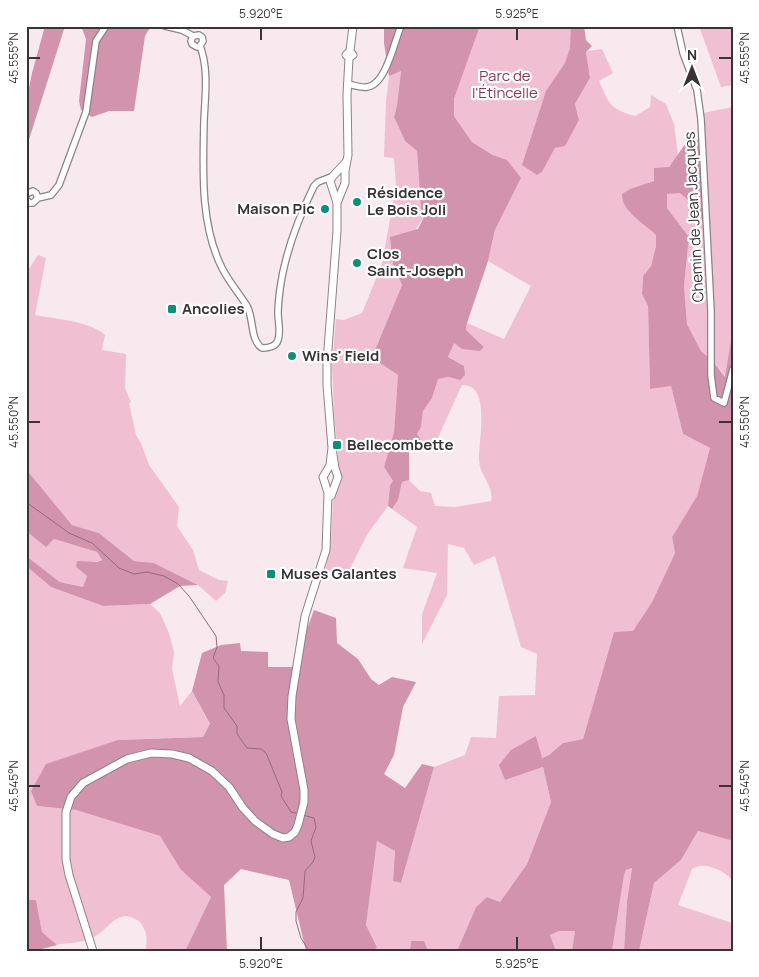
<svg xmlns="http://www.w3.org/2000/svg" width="759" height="977" font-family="Manrope,sans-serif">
	<rect width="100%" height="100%" fill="#f7e9ee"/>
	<path fill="#f0c0d2" d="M 480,26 L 573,26 L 572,47 L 542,172 L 555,148 L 579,120 L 575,104 L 590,78 L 586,51 L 602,49 L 613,73 L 599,81 C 609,103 609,109 635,116 L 650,107 L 651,95 L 666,104 L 674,124 L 678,155 C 671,164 663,176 653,181 C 637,189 635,183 622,198 L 627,208 L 656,234 L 656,246 L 651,266 L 643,276 L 642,294 L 648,306 L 650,389 L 671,385 L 683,434 L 710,448 L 697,496 L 672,537 L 675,553 L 652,602 L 633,632 L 614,632 L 583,739 L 563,743 L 549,755 L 541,758 L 536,737 L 505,780 L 543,767 L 551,802 L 527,864 L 500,902 L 487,897 L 476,907 L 457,951 L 428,951 L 423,941 L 411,941 L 410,951 L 374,951 L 377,946 L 366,925 L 377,840 L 395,851 L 393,881 L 401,883 L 434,767 L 465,755 L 471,737 L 496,738 L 499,696 L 535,695 L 537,654 L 521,647 L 495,556 L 474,565 L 464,548 L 448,544 L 447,595 L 422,644 L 422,614 L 437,573 L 403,568 L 417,527 L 392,509 L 398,500 L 402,482 L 409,480 L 420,491 L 431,493 L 435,506 L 455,507 L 491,501 C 495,488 479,474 479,460 C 478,442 492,384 462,385 L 434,446 L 426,448 L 416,434 L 421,427 L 423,411 L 432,397 L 438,378 L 448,377 L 460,380 L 464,366 L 448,357 L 454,342 L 484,347 L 466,330 L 467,323 L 504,339 L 531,286 L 488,261 L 495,230 L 521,178 L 499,158 L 472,142 L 454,116 L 454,99 Z
		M 699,26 L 733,26 L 733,85 L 721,87 Z
		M 401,70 L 397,105 L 394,117 L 405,141 L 417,151 L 421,208 L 424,217 L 393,264 L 402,285 L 375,350 L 377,361 L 398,375 L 394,432 L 384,467 L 393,481 L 390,485 L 388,506 L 368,533 L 345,578 L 325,572 L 331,541 L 333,502 L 339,466 L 334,413 L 332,363 L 336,319 L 344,320 L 362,313 L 382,264 L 396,186 L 394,158 L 384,157 L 386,101 L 389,76 Z
		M 733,107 L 733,329 L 726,377 L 712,360 L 701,351 L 687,324 L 684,286 L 689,237 L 667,208 L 667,194 L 680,192 L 689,201 L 693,212 L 703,113 Z
		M 38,255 L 46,258 L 35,315 C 55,319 90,321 105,335 L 102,350 L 126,354 L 125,388 L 131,402 L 129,403 L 136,435 L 141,443 L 149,465 L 179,507 L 177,526 L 193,550 L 199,570 L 219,580 L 228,581 L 225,593 L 216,601 L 198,585 L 154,563 L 134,561 L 99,533 L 72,525 L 26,469 L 26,273 Z
		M 26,531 L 46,546 L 54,539 L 97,552 L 102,560 L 76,567 L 87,576 L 83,587 L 60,582 L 26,556 Z
		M 26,566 L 51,587 L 103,606 L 150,604 L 160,613 L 169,633 L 174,652 L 172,669 L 180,706 L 192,691 L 210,725 L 203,737 L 118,740 L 37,806 L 76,810 L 160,836 L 181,870 L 211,897 L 185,951 L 145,951 C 148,942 147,932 142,925 C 140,921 137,920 133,918 C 117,910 106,931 94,937 C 81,944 69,942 56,945 L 42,932 L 36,900 L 26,900 Z
		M 698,831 L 733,841 L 733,882 C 729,873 709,864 700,866 C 697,866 695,868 692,869 L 678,905 L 732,923 L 733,920 L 733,951 L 639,951 L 654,883 L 681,860 Z
		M 632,868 L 627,901 L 624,951 L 612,951 L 624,874 L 626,870 Z
		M 559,931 L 575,931 L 572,951 L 556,951 L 550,935 Z"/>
	<path fill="#d294ac" d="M 45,26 L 65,26 L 26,149 L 26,103 L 32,73 Z
		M 81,26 L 151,26 L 145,36 L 134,111 L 109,111 L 92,117 L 81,110 L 79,101 L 86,39 Z
		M 384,26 L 480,26 L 454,99 L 454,116 L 472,142 L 493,155 L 507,160 L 521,178 L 495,230 L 488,261 L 467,323 L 466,330 L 484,347 L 480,351 L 462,349 L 454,343 L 448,357 L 464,366 L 465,375 L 460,380 L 448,377 L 438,379 L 432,398 L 423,411 L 421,427 L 417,434 L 422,442 L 409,449 L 409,480 L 402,482 L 398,500 L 392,509 L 388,506 L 390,485 L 393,481 L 384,467 L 394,432 L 398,375 L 377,361 L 375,350 L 402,285 L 393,264 L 390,237 L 418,229 L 424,217 L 421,208 L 417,151 L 405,141 L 394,117 L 397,105 L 401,71 L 389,76 L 384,43 Z
		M 571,26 L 584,26 L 586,40 L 592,46 L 586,52 L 590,78 L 575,104 L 579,120 L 565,146 L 555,148 L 542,172 L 537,175 L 522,165 L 546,91 L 565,63 L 570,48 Z
		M 701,139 L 706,221 L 693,212 L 689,201 L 680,193 L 667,194 L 667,208 L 689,237 L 684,286 L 687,324 L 701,351 L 712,360 L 725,377 L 733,329 L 733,841 L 698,831 L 681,860 L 654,883 L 639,951 L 624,951 L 627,901 L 632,868 L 626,870 L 624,875 L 612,951 L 572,951 L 575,931 L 559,931 L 550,935 L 556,951 L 457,951 L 476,907 L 487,897 L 500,902 L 527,864 L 551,802 L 543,767 L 505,780 L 499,765 L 511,750 L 536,736 L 542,758 L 549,755 L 563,743 L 583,739 L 614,632 L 633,631 L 652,602 L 675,553 L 672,537 L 697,496 L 710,448 L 683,434 L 671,386 L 650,389 L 648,306 L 642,294 L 643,276 L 651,266 L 656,246 L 656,235 C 645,224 621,211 622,194 L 630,189 L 654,181 L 654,168 L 669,167 L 686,143 Z
		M 26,469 L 72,525 L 99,533 L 134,561 L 154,563 L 198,585 L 180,586 L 150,604 L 103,606 L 51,587 L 26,566 L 26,556 L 60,582 L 83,587 L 87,576 L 76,567 L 77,561 L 97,562 L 102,560 L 97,552 L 54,539 L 46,547 L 26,531 Z
		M 314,610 L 336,618 L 337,643 L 358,659 L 371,679 L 379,685 L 392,677 L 416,682 L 403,707 L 394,755 L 384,774 L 405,788 L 422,764 L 434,767 L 401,883 L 393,881 L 395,851 L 377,841 L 366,925 L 377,947 L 374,951 L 306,951 L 289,880 L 241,869 L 224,885 L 227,951 L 185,951 L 211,897 L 181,870 L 160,836 L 76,810 L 37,806 L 31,791 L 46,764 L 118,740 L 203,737 L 210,724 L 192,691 L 202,653 L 221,645 L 240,643 L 241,651 L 268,652 L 268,667 L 293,667 Z
		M 26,900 L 36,900 L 42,932 L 57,945 L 42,949 L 41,951 L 26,951 Z
		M 411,941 L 424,941 L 428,951 L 410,951 Z"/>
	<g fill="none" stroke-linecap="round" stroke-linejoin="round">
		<path stroke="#95697a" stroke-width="1" d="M 26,502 L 69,533 L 92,543 L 119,568 L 134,574 L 147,572 L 164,576 L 178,584 L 189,596 L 216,636 L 217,647 L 213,658 L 219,666 L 218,682 L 224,695 L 224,708 L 237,726 L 237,734 L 247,748 L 261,749 L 266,753 L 282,792 L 281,796 L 291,812 L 299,814
			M 303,815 L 314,818 L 316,827 L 311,841 L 315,857 L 313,862 L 305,871 L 303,898 L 296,912 L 296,921 L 301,938 L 309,951"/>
		<defs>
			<path id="minor" d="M 165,26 L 182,30 L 193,36
				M 677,26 L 683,53 L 697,90 L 701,119 L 711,311 L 711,375 L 714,398 L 724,403 L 733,369
				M 193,36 L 199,35 L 202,37 L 203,41 L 200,46
				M 193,36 L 191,41 L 192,44 L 197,47 L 200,46
				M 200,46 C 209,69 205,97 204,121 C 203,170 200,224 222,268 C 229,282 239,293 247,306 C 254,319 250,340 262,348 C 269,348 276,347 278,340 C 281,332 278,321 278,313 C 278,305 279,297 280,289 C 285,252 298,219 314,186 L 318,182 L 331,177
				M 347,84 C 354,85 361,88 367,87 C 386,85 394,42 401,26
				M 26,194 L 33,191 L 36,193 L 38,198
				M 38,198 L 51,195 L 59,185 L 86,112 L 96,41 L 106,26
				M 26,200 L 30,203 L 33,203 L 38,198"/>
			<path id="major" d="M 350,51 L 353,26
				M 337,203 L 345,183 L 345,171 L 348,155 L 347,95 L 349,58 L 346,55 L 350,51 L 353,55 L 349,58
				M 331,496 L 338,477 L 335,468 L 332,448 L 327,385 L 327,362 L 337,231 L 337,203 L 330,181 L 333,176 L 346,162
				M 93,951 L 69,875 L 66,859 L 66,812 L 71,797 L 83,783 L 127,759 L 151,753 L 172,754 L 189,758 L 212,771 L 229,787 L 243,808 L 255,821 L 273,834 L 283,838 L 289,837 L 295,832 L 298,825 L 304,802 L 304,790 L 291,719 L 292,696 L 305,616 L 326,550 L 328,493 L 323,477 L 330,465 L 332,448"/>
		</defs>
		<use href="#minor" stroke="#8e8286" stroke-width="8"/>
		<use href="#major" stroke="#8e8286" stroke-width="9"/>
		<use href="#minor" stroke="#fff" stroke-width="5.5"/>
		<use href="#major" stroke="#fff" stroke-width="7"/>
	</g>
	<path fill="none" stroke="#393335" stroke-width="2" d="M 261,28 L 261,40M 517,28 L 517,40M 28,58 L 40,58M 719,58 L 732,58M 28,422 L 40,422M 719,422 L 732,422M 28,786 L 40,786M 719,786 L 732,786M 261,937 L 261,950M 517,937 L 517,950"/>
	<g fill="#0c8f76" stroke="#fff" stroke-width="2">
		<circle cx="357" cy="202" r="5"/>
		<circle cx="325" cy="209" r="5"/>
		<circle cx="357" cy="263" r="5"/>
		<rect x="167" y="304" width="10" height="10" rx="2.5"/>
		<circle cx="292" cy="356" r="5"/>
		<rect x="332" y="440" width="10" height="10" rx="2.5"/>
		<rect x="266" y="569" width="10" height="10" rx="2.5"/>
	</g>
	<g text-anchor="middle" stroke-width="4.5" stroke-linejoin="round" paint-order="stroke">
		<g font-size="15" fill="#853a5b" stroke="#fff">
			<text x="505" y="81">Parc de<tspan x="505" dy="17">l'Étincelle</tspan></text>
		</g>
		<g font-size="15" font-weight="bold" fill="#393335" stroke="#fff" text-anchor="start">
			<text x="367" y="198">Résidence<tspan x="367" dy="17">Le Bois Joli</tspan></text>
			<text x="315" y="214" text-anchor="end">Maison Pic</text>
			<text x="367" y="259">Clos<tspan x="367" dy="17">Saint-Joseph</tspan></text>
			<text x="182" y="314">Ancolies</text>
			<text x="302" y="361">Wins' Field</text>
			<text x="347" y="450">Bellecombette</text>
			<text x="281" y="579">Muses Galantes</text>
		</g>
		<g font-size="15" fill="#393335" stroke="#fff">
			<text transform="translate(694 217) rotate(-93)" y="5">Chemin de Jean Jacques</text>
		</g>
	</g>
	<rect width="759" height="977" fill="none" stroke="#ffffff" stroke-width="55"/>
	<g transform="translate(692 68)" stroke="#ffffff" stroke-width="4" paint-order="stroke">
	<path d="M0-4L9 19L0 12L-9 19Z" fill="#393335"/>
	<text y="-8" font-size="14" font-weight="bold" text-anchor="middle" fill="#393335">N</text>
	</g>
	<rect x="28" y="28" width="704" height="922" fill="none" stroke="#393335" stroke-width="2"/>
	<g font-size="12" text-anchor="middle" fill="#393335">
		<text x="261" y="18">5.920°E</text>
		<text x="517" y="18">5.925°E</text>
		<text transform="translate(14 58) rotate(-90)" y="4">45.555°N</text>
		<text transform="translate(745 58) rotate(-90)" y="4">45.555°N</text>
		<text transform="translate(14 422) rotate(-90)" y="4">45.550°N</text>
		<text transform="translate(745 422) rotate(-90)" y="4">45.550°N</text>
		<text transform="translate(14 786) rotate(-90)" y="4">45.545°N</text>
		<text transform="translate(745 786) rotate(-90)" y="4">45.545°N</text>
		<text x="261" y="968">5.920°E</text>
		<text x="517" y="968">5.925°E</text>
	</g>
</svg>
